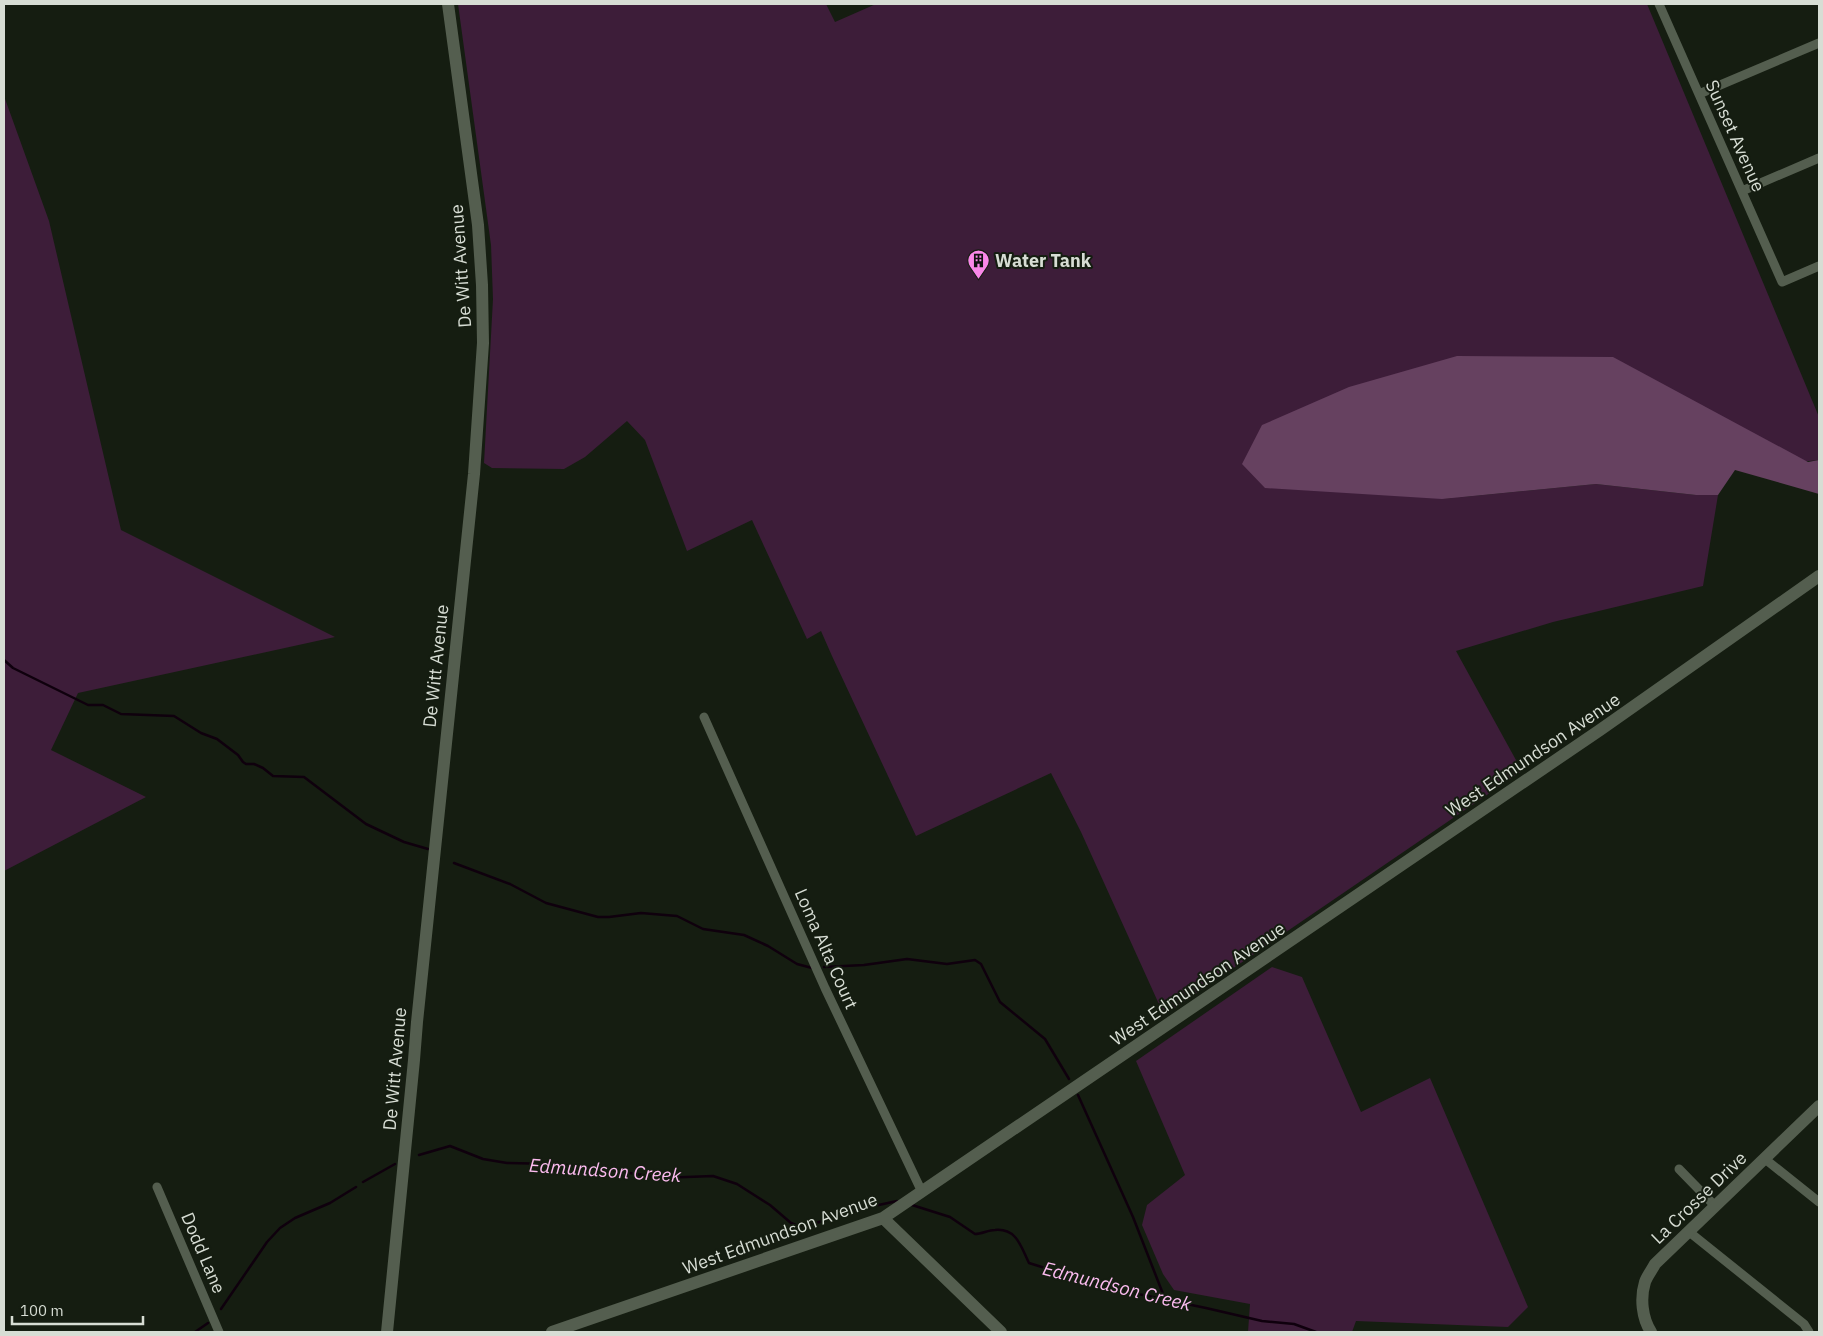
<svg xmlns="http://www.w3.org/2000/svg" width="1823" height="1336" font-family="'IBM Plex Sans',sans-serif">
	<rect width="100%" height="100%" fill="#151d11"/>
	<path fill="#3d1d39" d="M 458,4 L 826,4 L 835,22 L 876,4 L 1647,4 L 1819,417 L 1819,460 L 1442,499 L 1596,484 L 1696,495 L 1718,495 L 1703,586 L 1553,622 L 1456,651 L 1522,771 L 1166,1014 L 1158,1002 L 1081,832 L 1051,773 L 916,836 L 832,656 L 821,631 L 807,639 L 752,520 L 687,551 L 645,440 L 627,421 L 585,457 L 564,469 L 492,468 L 484,463 L 493,299 L 491,245 Z
		M 4,96 L 49,221 L 121,530 L 335,637 L 78,693 L 51,750 L 146,797 L 4,871 Z
		M 1272,967 L 1302,977 L 1361,1112 L 1430,1078 L 1528,1307 L 1508,1327 L 1356,1321 L 1352,1332 L 1248,1332 L 1250,1304 L 1174,1290 L 1163,1274 L 1142,1225 L 1147,1205 L 1185,1175 L 1136,1061 Z"/>
	<path fill="#664160" d="M 1457,356 L 1613,357 L 1808,462 L 1819,460 L 1819,494 L 1735,470 L 1718,495 L 1696,495 L 1596,484 L 1442,499 L 1265,488 L 1242,464 L 1262,425 L 1349,387 Z"/>
	<g fill="none" stroke-linecap="round" stroke-linejoin="round">
		<path stroke="#0f000d" stroke-width="2.5" d="M 4,660 L 13,668 L 88,705 L 103,705 L 121,714 L 174,716 L 201,733 L 217,739 L 238,755 L 243,762 L 246,764 L 254,764 L 263,768 L 273,776 L 304,777 L 366,824 L 404,842 L 428,849
			M 454,863 L 510,884 L 546,903 L 598,917 L 609,917 L 641,913 L 677,916 L 703,929 L 744,935 L 768,946 L 797,964 L 812,968
			M 824,967 L 864,965 L 907,959 L 947,964 L 975,960 L 981,964 L 1000,1002 L 1045,1039 L 1069,1079
			M 1078,1095 L 1133,1217 L 1165,1299
			M 419,1155 L 450,1146 L 483,1159 L 507,1163 L 553,1164 L 600,1168 L 660,1178 L 713,1176 L 737,1184 L 770,1205 L 791,1223 L 798,1226 L 816,1223 L 865,1208 L 897,1201
			M 363,1182 L 395,1164
			M 912,1205 L 950,1217 L 975,1234 C 982,1234 988,1230 995,1230 C 1017,1228 1021,1247 1029,1263 L 1109,1288 L 1206,1308 L 1262,1321 L 1294,1324 L 1316,1332
			M 221,1309 L 267,1242 L 280,1228 L 295,1218 L 330,1203 L 356,1187
			M 195,1332 L 208,1323"/>
		<path stroke="#545e4f" stroke-width="9" d="M 1659,4 L 1782,282 L 1819,266
			M 1699,94 L 1819,43
			M 1742,191 L 1819,158
			M 704,717 L 825,988 L 922,1192
			M 1765,1159 L 1819,1202
			M 1679,1169 L 1715,1206
			M 157,1187 L 219,1332
			M 1688,1231 L 1804,1324 L 1809,1332"/>
		<path stroke="#545e4f" stroke-width="12" d="M 883,1218 L 1001,1332
			M 387,1332 L 414,1060 L 417,1022 L 474,474 L 483,343 L 482,285 L 478,225 L 448,4
			M 552,1332 L 883,1218 L 1600,730 L 1819,576
			M 1651,1332 C 1642,1318 1640,1298 1645,1282 C 1647,1276 1652,1270 1655,1264 L 1819,1106"/>
	</g>
	<defs>
		<symbol id="building-pin" viewBox="-11 -11 22 30"><path d="M0 17L-7.5 6A9.5 9.5 0 1 1 7.5 6Z" fill="#f987e8" stroke="#151d11"/><path d="M-4-6H4V6H1V3H-1V6H-4ZM-2.5-4.3h1.7v1.8h-1.7ZM.8-4.3h1.7v1.8H.8ZM-2.5-1h1.7V.8h-1.7ZM.8-1h1.7V.8H.8Z" fill="#111"/></symbol>
	</defs>
	<g fill-rule="evenodd">
		<use href="#building-pin" x="966" y="248" width="25" height="34"/>
	</g>
	<g text-anchor="middle" stroke-width="4" stroke-linejoin="round" paint-order="stroke">
		<g font-size="18" fill="#d7ddd4" stroke="#151d11">
			<text transform="translate(1735 136) rotate(66)" y="6">Sunset Avenue</text>
			<text transform="translate(461 266) rotate(-94)" y="6">De Witt Avenue</text>
			<text transform="translate(436 666) rotate(-84)" y="6">De Witt Avenue</text>
			<text transform="translate(1533 755) rotate(-34)" y="6">West Edmundson Avenue</text>
			<text transform="translate(826 949) rotate(66)" y="6">Loma Alta Court</text>
			<text transform="translate(1198 984) rotate(-34)" y="6">West Edmundson Avenue</text>
			<text transform="translate(395 1069) rotate(-85)" y="6">De Witt Avenue</text>
			<text transform="translate(1699 1198) rotate(-44)" y="6">La Crosse Drive</text>
			<text transform="translate(780 1234) rotate(-20)" y="6">West Edmundson Avenue</text>
			<text transform="translate(203 1253) rotate(67)" y="6">Dodd Lane</text>
		</g>
		<g font-size="18" font-weight="bold" fill="#d7ddd4" stroke="#151d11" text-anchor="start">
			<text x="995" y="267">Water Tank</text>
		</g>
		<g font-size="19" font-style="italic" fill="#fbbbef" stroke="#151d11">
			<text transform="translate(605 1170) rotate(4)" y="7">Edmundson Creek</text>
			<text transform="translate(1117 1286) rotate(14)" y="7">Edmundson Creek</text>
		</g>
	</g>
	<rect width="1823" height="1336" fill="none" stroke="#d7ddd4" stroke-width="10"/>
	<path d="M12 1316v8h131v-8" fill="none" stroke="#d7ddd4" stroke-width="2.5"/>
	<text x="20" y="1316" font-size="15" fill="#d7ddd4" stroke="#151d11" stroke-width="4" paint-order="stroke">100 m</text>
</svg>
